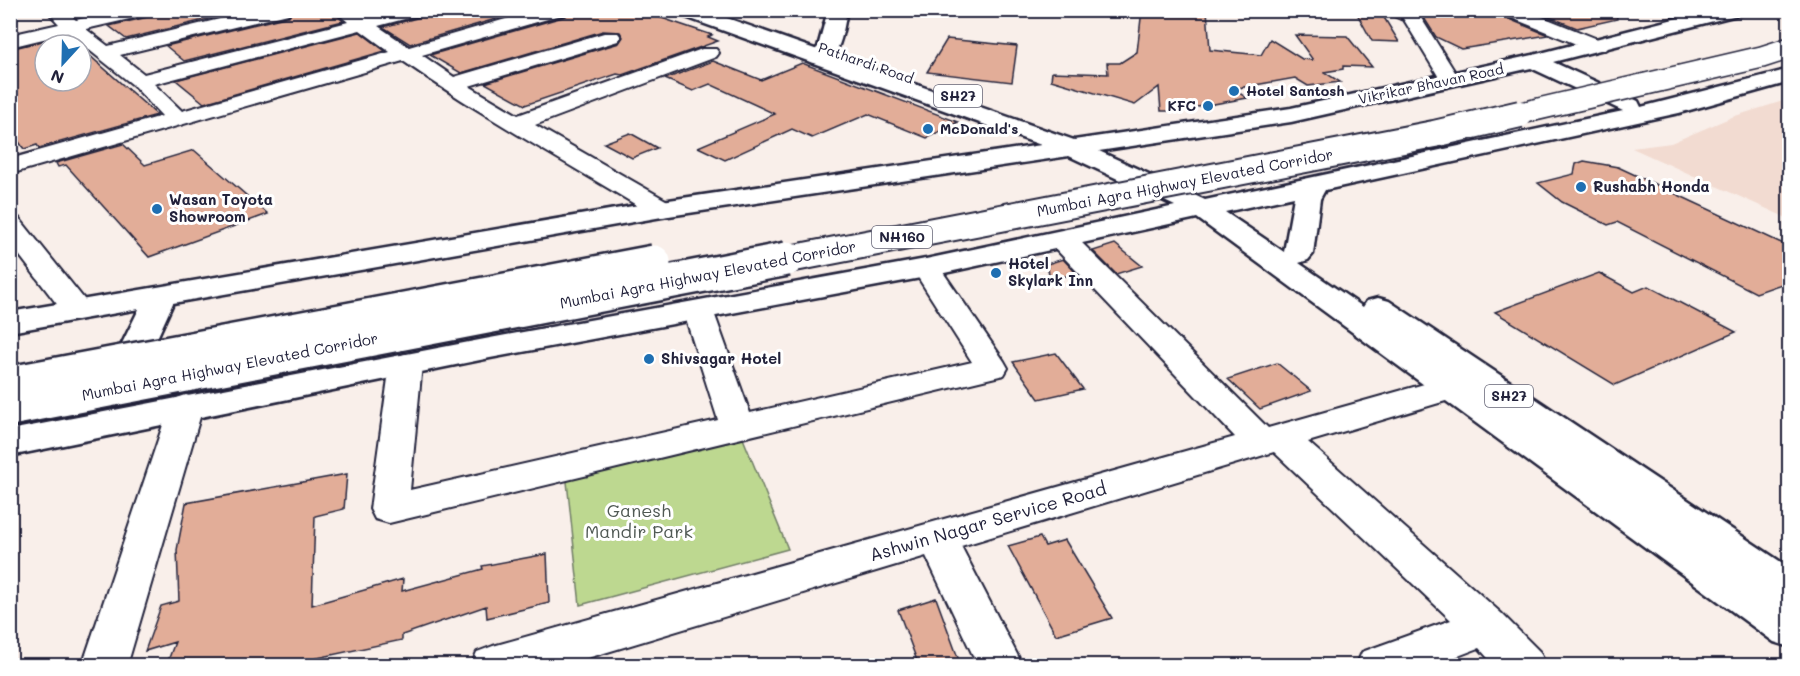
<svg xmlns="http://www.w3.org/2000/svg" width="1800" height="676" font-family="Mali,sans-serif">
	<rect width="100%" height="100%" fill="#f9efea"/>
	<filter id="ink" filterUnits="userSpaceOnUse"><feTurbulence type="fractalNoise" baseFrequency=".0167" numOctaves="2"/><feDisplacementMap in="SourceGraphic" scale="12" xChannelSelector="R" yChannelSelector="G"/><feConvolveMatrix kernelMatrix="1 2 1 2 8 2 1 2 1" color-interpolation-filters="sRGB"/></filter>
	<g filter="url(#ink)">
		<path fill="#f2dbd1" d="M 1789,99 L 1789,219 L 1632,148 L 1671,143 L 1732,117 Z"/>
		<path fill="#bdd890" stroke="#707d66" stroke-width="1.5" d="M 740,431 L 788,549 L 580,605 L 566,472 Z"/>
		<path fill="#e2ad98" stroke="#22223b" stroke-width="1.5" d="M 156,10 L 245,10 L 126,39 L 109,26 L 152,16 Z
			M 293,10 L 332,10 L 343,21 L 184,61 L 166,46 L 289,16 Z
			M 428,10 L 527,10 L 410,44 L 383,27 L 424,16 Z
			M 570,10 L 638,10 L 712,35 L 708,37 L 718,41 L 622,75 L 617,74 L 525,105 L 485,83 L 619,43 L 623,37 L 620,32 L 603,31 L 461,73 L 430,55 L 566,16 Z
			M 1142,10 L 1207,10 L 1210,50 L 1261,55 L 1270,39 L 1302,59 L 1313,60 L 1295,35 L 1347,36 L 1372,67 L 1343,66 L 1343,69 L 1324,72 L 1340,82 L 1308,86 L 1295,78 L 1233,89 L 1247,98 L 1175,111 L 1161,111 L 1159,87 L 1135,105 L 1051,80 L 1052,72 L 1108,74 L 1107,63 L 1120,63 L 1137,52 Z
			M 1355,10 L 1396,10 L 1402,21 L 1380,11 L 1399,42 L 1372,41 Z
			M 1419,10 L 1497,10 L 1501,16 L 1548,35 L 1461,49 L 1436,37 Z
			M 1532,10 L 1616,10 L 1617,19 L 1577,28 Z
			M 360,32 L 385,51 L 204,103 L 176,80 Z
			M 67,35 L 78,45 L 45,45 L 45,81 L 81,81 L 81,48 L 157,115 L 39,148 L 37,145 L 24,149 L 10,129 L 10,49 Z
			M 947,39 L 1017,46 L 1012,82 L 927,72 Z
			M 713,61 L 761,80 L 802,63 L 958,122 L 927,138 L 868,114 L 812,138 L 792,129 L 725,160 L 698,147 L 775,114 L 710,84 L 693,91 L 665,79 Z
			M 630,133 L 657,148 L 632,158 L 604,143 Z
			M 123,144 L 145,165 L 194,150 L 268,214 L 149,257 L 66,165 L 58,167 L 56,163 Z
			M 1584,161 L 1618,167 L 1790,247 L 1790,281 L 1756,293 L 1617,222 L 1608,225 L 1562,202 L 1538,183 L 1574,174 L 1576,164 Z
			M 1115,244 L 1142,266 L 1116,274 L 1093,251 Z
			M 1063,259 L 1077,274 L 1050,279 L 1047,264 Z
			M 1599,273 L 1634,292 L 1648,286 L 1736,332 L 1615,385 L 1495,312 Z
			M 1056,353 L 1083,389 L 1039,399 L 1013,362 Z
			M 1277,363 L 1311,391 L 1260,409 L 1228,379 Z
			M 347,474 L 344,509 L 315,516 L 312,605 L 403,579 L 402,591 L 483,569 L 482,566 L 547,554 L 549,603 L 487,618 L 486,606 L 402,635 L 402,640 L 280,666 L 166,666 L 175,642 L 145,651 L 161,606 L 179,601 L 177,550 L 186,503 Z
			M 1040,537 L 1045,546 L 1065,540 L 1112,618 L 1056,635 L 1008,546 Z
			M 936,598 L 961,666 L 919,666 L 898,610 Z"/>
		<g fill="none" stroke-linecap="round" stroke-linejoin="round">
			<defs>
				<path id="minor" d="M 46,10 L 66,10 L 76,20 L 119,10 L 154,10 L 151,14 L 86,29 L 108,46 L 257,10 L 291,10 L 288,14 L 120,55 L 144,74 L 348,22 L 334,10 L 356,10 L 366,17 L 393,10 L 426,10 L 423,14 L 378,26 L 409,47 L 537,10 L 568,10 L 565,14 L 422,55 L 454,77 L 604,33 L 618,33 L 621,37 L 618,41 L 469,86 L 518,115 L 702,49 L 716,49 L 719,53 L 716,57 L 535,125 L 671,203 L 675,209 L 671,215 L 662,217 L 653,215 C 569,164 483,117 403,61 L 10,174 L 10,159 L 162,116 L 133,85 L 68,33 L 10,47 L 10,35 L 59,24 ZM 360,30 L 390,52 L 182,111 L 154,84 Z
					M 1398,10 L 1416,10 L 1460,80 L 1457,84 L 1450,86 L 1443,84 Z
					M 1499,10 L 1525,10 L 1605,42 L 1608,46 L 1605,50 L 1591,50 L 1502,14 Z
					M 10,216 L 19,218 L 88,304 L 92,310 L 88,316 L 77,319 L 66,316 L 10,243 Z
					M 1062,231 L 1072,233 L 1268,428 L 1474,370 L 1486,373 L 1491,381 L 1486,389 L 1308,442 L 1501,613 L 1540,652 L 1546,666 L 1495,666 L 1479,648 L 1432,666 L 1356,666 L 1362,652 L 1451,620 L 1274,452 L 961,546 L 1023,666 L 978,666 L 926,556 L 561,666 L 471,666 L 477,652 L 493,646 L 1235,437 L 1052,245 L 1048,239 L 1052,233 Z
					M 926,259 L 936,262 L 1004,361 L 1008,368 L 1004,375 L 389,523 L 375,519 L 370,509 L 390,364 L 394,357 L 406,354 L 418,357 L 422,364 L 410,490 L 718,420 L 683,310 L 687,304 L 698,301 L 709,304 L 713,310 L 750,413 L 972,362 L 912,268 L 916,262 Z
					M 186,395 L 198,399 L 203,407 L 127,666 L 82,666 L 169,407 L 174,399 Z"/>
				<path id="tertiary" d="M 828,10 L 847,10 C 843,31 840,70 810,62 L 807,58 L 818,47 Z"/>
				<path id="primary" d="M 675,10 L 704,10 L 1074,140 L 1291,108 L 1533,55 L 1709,10 L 1743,10 L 1741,14 L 1553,62 L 1638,101 L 1641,107 L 1790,69 L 1790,82 L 1679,113 L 1325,190 L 1320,199 L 1313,254 L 1308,260 L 1299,263 L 1363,307 L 1367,301 L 1378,298 L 1389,301 L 1790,568 L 1790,647 L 1774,642 L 1197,218 L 926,277 L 490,358 L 10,456 L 10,430 L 490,338 L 926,259 L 1175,206 L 1069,156 L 662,217 L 173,303 L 137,382 L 132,390 L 120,393 L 108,390 L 103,382 L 139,309 L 10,332 L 10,312 L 662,201 L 1041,145 L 677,14 ZM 1531,68 L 1623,111 L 1205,200 L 1099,151 L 1291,122 ZM 1294,197 L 1284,252 L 1225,212 Z"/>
			</defs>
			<use href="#minor" stroke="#22223b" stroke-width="4"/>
			<use href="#tertiary" stroke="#22223b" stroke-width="5"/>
			<use href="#primary" stroke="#22223b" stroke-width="5"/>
			<use href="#minor" fill="#fff" fill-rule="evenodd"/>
			<use href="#tertiary" fill="#fff" fill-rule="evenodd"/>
			<use href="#primary" fill="#fff" fill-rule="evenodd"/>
			<defs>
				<path id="motorway-bridge-far2" d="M 1513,115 L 1762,57 L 1790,48"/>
				<path id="motorway-bridge-far1" d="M 779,261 L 1434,134 L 1520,114"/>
				<path id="motorway-bridge" d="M 10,383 L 654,262
					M 10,409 L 787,259"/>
			</defs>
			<use href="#motorway-bridge-far2" stroke="#22223b" stroke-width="24" stroke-linecap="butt"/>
			<use href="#motorway-bridge-far1" stroke="#22223b" stroke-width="30" stroke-linecap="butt"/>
			<use href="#motorway-bridge" stroke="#22223b" stroke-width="38" stroke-linecap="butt"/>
			<use href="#motorway-bridge-far2" stroke="#fff" stroke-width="21"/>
			<use href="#motorway-bridge-far1" stroke="#fff" stroke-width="26"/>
			<use href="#motorway-bridge" stroke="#fff" stroke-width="33"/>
		</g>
	</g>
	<g fill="#1f6fb2" stroke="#fff" stroke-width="2">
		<circle cx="1234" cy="91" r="6"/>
		<circle cx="1208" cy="106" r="6"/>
		<circle cx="928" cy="129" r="6"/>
		<circle cx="1581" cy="187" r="6"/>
		<circle cx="157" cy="209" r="6"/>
		<circle cx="996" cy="273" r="6"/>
		<circle cx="649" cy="359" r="6"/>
	</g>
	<g text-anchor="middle" stroke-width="6" stroke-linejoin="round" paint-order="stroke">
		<g font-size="14" fill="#22223b" stroke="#fff">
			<text transform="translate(866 63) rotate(19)" y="5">Pathardi Road</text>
			<text transform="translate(1431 84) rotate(-12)" y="5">Vikrikar Bhavan Road</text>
		</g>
		<g font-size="14" font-weight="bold" fill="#22223b" stroke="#fff" text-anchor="start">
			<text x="1246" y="96">Hotel Santosh</text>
			<text x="1196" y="111" text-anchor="end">KFC</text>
			<text x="940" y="134">McDonald's</text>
		</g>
		<g fill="#fff" stroke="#646476" stroke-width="1.5">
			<rect x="934" y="85" width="48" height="22" rx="4.5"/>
			<rect x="872" y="226" width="60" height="22" rx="4.5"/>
			<rect x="1485" y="385" width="48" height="22" rx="4.5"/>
		</g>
		<g font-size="14" font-weight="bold" fill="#22223b">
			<text x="958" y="101">SH27</text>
			<text x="902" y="242">NH160</text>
			<text x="1509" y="401">SH27</text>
		</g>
		<g font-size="15" fill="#22223b" stroke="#fff">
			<text transform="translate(1185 183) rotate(-11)" y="5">Mumbai Agra Highway Elevated Corridor</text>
			<text transform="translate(708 275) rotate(-11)" y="5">Mumbai Agra Highway Elevated Corridor</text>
			<text transform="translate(230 367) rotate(-11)" y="5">Mumbai Agra Highway Elevated Corridor</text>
		</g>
		<g font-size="15" font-weight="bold" fill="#22223b" stroke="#fff" text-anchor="start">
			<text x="1593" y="192">Rushabh Honda</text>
			<text x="169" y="205">Wasan Toyota<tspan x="169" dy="17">Showroom</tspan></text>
			<text x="1008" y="269">Hotel<tspan x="1008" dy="17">Skylark Inn</tspan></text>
			<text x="661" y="364">Shivsagar Hotel</text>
		</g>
		<g font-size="18" fill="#505954" stroke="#fff">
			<text x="639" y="517">Ganesh<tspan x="639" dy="21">Mandir Park</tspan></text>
		</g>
		<g font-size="18" fill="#22223b" stroke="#fff">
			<text transform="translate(988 522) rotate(-16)" y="6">Ashwin Nagar Service Road</text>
		</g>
	</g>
	<rect width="1800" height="676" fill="none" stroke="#fff" stroke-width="36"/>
	<rect x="18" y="18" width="1764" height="640" fill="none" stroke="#22223b" stroke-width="2" filter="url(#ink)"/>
	<g transform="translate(63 63) rotate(202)"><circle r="28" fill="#ffffff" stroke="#a7a7b1" stroke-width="1.5"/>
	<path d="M0-4.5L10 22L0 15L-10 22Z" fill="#1f6fb2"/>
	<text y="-9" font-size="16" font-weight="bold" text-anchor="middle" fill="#22223b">N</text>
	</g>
</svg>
